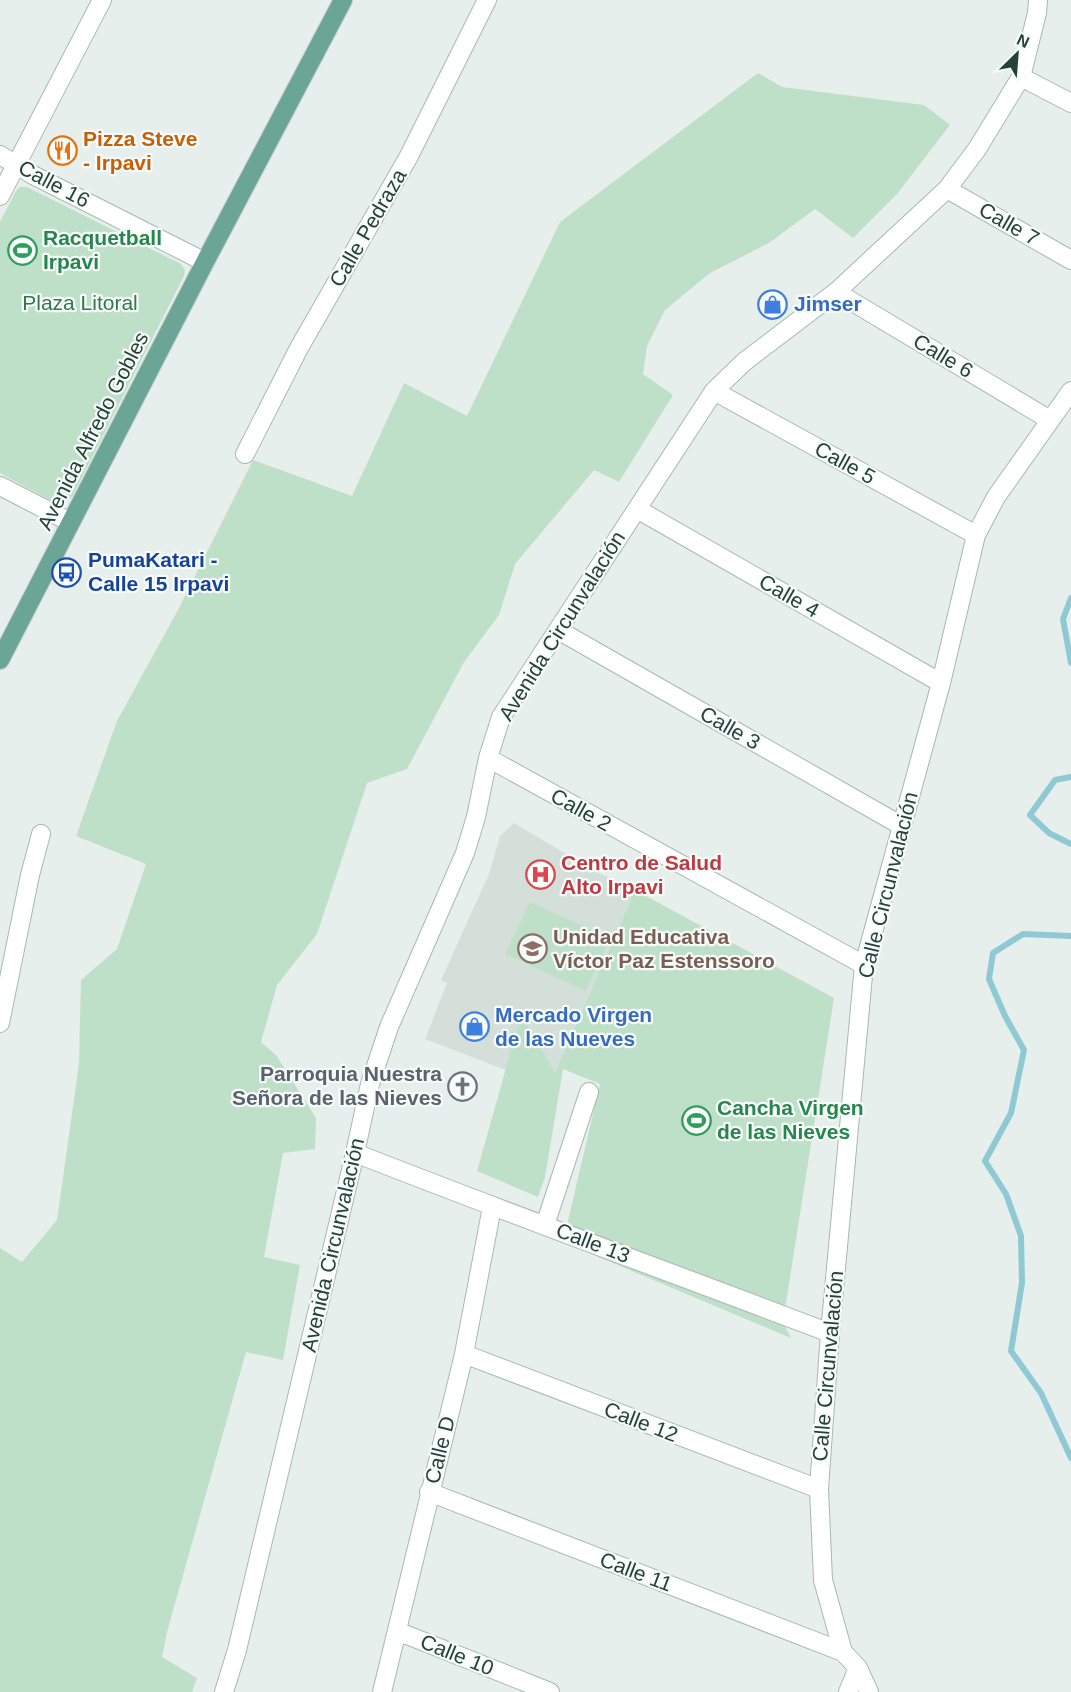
<svg xmlns="http://www.w3.org/2000/svg" width="1071" height="1692" font-family="Arial,sans-serif">
	<rect width="100%" height="100%" fill="#e6efeb"/>
	<path fill="#d4dfda" d="M 514,823 L 593,870 L 635,890 L 555,1072 L 521,1016 L 506,1070 L 425,1039 L 447,983 L 441,980 L 489,874 L 500,836 Z"/>
	<path fill="#bfe0c8" d="M 758,73 L 782,87 L 924,105 L 950,125 L 897,194 L 853,238 L 815,209 L 769,243 L 710,273 L 665,310 L 647,346 L 643,374 L 673,395 L 619,482 L 594,470 L 515,564 L 499,615 L 464,662 L 407,769 L 367,783 L 317,934 L 277,985 L 261,1042 L 276,1055 L 316,1118 L 315,1149 L 283,1153 L 264,1257 L 300,1265 L 283,1360 L 246,1352 L 167,1632 L 162,1657 L 197,1678 L 192,1692 L 0,1692 L 0,1248 L 22,1262 L 57,1220 L 79,1064 L 81,980 L 117,949 L 146,864 L 76,836 L 117,721 L 178,610 L 253,460 L 352,496 L 404,383 L 467,416 L 560,222 Z
		M 20,187 L 27,187 L 181,264 L 185,270 L 184,276 L 72,497 L 64,504 L 57,504 L 0,473 L 0,222 L 16,191 Z
		M 635,890 L 834,998 L 783,1322 L 791,1338 L 563,1242 L 600,1084 L 563,1069 L 545,1177 L 538,1197 L 477,1171 L 521,1015 L 555,1072 Z
		M 530,902 L 610,938 L 586,991 L 505,954 Z"/>
	<g fill="none" stroke-linecap="round" stroke-linejoin="round">
		<path stroke="#8ec9d4" stroke-width="6" d="M 1071,598 L 1063,619 L 1071,663
			M 1071,777 L 1055,780 L 1030,815 L 1049,833 L 1071,844
			M 1071,936 L 1023,934 L 993,953 L 989,979 L 1005,1016 L 1024,1050 L 1011,1113 L 985,1161 L 1006,1194 L 1021,1236 L 1022,1283 L 1011,1351 L 1041,1393 L 1071,1458"/>
		<defs>
			<path id="minor" d="M 1021,77 L 1071,103
				M 0,155 L 33,175 L 205,262
				M 947,189 L 1071,260
				M 0,196 L 102,0
				M 836,292 L 1050,420
				M 714,391 L 976,535
				M 245,454 L 299,348 L 409,156 L 487,0
				M 0,486 L 70,522
				M 637,509 L 941,683
				M 558,630 L 902,826
				M 488,758 L 864,965
				M 0,1023 L 30,875 L 41,834
				M 355,1153 C 513,1215 672,1273 830,1333
				M 545,1225 L 589,1092
				M 464,1354 L 819,1489
				M 429,1492 L 843,1652
				M 397,1631 L 550,1692
				M 224,1692 L 237,1650 L 355,1153 L 370,1084 L 389,1027 L 465,853 L 476,817 L 488,758 L 501,717 L 714,391 L 744,362 L 836,292 L 947,189 L 977,149 L 1021,77 L 1037,13 L 1038,0
				M 382,1692 L 464,1354 L 492,1207
				M 848,1692 L 858,1668
				M 869,1692 L 858,1668 L 843,1652 L 823,1580 L 819,1489 L 830,1333 L 864,965 L 941,683 L 976,535 L 996,497 L 1071,391"/>
			<path id="major" d="M 0,660 L 205,262 L 343,0"/>
		</defs>
		<use href="#minor" stroke="#a8b8b2" stroke-width="20"/>
		<use href="#major" stroke="#c2cac8" stroke-width="20"/>
		<use href="#minor" stroke="#fff" stroke-width="18"/>
		<use href="#major" stroke="#6aa596" stroke-width="18"/>
	</g>
	<defs>
		<symbol id="restaurant-ring" viewBox="-11 -11 22 22"><circle r="9.5" fill="#f7fbf9" stroke="#e8710a" stroke-width="1.5"/><path d="M-5-6h1v4h1v-4h1v4h1v-4h1v5L-1.5 .5V6h-2V.5L-5-1ZM5-6V6H3V1.5H1.5Q1.5-4 5-6Z" fill="#e8710a"/></symbol>
		<symbol id="stadium-ring" viewBox="-11 -11 22 22"><circle r="9.5" fill="#f7fbf9" stroke="#2e9e5b" stroke-width="1.5"/><path d="M0-5a6.5 5 0 1 0 0 10a6.5 5 0 1 0 0-10ZM-3.5-1.8h7v3.6h-7Z" fill="#2e9e5b"/></symbol>
		<symbol id="shop-ring" viewBox="-11 -11 22 22"><circle r="9.5" fill="#f7fbf9" stroke="#3f7fe0" stroke-width="1.5"/><path d="M-5-2.5h2.3a2.7 3.5 0 0 1 5.4 0H5L5.5 6h-11ZM-1.5-2.5h3a1.5 2.3 0 0 0-3 0Z" fill="#3f7fe0"/></symbol>
		<symbol id="bus-ring" viewBox="-11 -11 22 22"><circle r="9.5" fill="#f7fbf9" stroke="#1a4fb4" stroke-width="1.5"/><path d="M-5-6H5V4H4V6H2V4H-2V6H-4V4H-5ZM-3.5-4V0h7V-4ZM-3.5 1.2v1.5H-2V1.2ZM2 1.2v1.5H3.5V1.2Z" fill="#1a4fb4"/></symbol>
		<symbol id="hospital-ring" viewBox="-11 -11 22 22"><circle r="9.5" fill="#f7fbf9" stroke="#e0444e" stroke-width="1.5"/><path d="M-5-5h3v3.5h4V-5h3V5h-3V1.5h-4V5h-3Z" fill="#e0444e"/></symbol>
		<symbol id="school-ring" viewBox="-11 -11 22 22"><circle r="9.5" fill="#f7fbf9" stroke="#8d6e63" stroke-width="1.5"/><path d="M0-5L7-2L0 1L-7-2ZM-4 1L0 2.5L4 1V4Q0 6-4 4Z" fill="#8d6e63"/></symbol>
		<symbol id="church-ring" viewBox="-11 -11 22 22"><circle r="9.5" fill="#f7fbf9" stroke="#6b7280" stroke-width="1.5"/><path d="M-1.2-6h2.4v3.5h3.3v2.4h-3.3V6h-2.4V-.1h-3.3v-2.4h3.3Z" fill="#6b7280"/></symbol>
	</defs>
	<g fill-rule="evenodd">
		<use href="#restaurant-ring" x="46" y="134" width="33" height="33"/>
		<use href="#stadium-ring" x="6" y="234" width="33" height="33"/>
		<use href="#shop-ring" x="756" y="288" width="33" height="33"/>
		<use href="#bus-ring" x="50" y="556" width="33" height="33"/>
		<use href="#hospital-ring" x="524" y="858" width="33" height="33"/>
		<use href="#school-ring" x="516" y="932" width="33" height="33"/>
		<use href="#shop-ring" x="458" y="1010" width="33" height="33"/>
		<use href="#church-ring" x="446" y="1070" width="33" height="33"/>
		<use href="#stadium-ring" x="680" y="1104" width="33" height="33"/>
	</g>
	<g text-anchor="middle" stroke-width="4.5" stroke-linejoin="round" paint-order="stroke">
		<g font-size="21" font-weight="bold" fill="#c56008" stroke="#f7fbf9" text-anchor="start">
			<text x="83" y="146">Pizza Steve<tspan x="83" dy="24">- Irpavi</tspan></text>
		</g>
		<g font-size="21" fill="#24423a" stroke="#f7fbf9">
			<text transform="translate(54 184) rotate(28)" y="7">Calle 16</text>
			<text transform="translate(1009 224) rotate(30)" y="7">Calle 7</text>
			<text transform="translate(368 228) rotate(-60)" y="7">Calle Pedraza</text>
			<text transform="translate(943 356) rotate(31)" y="7">Calle 6</text>
			<text transform="translate(93 431) rotate(-63)" y="7">Avenida Alfredo Gobles</text>
			<text transform="translate(845 463) rotate(29)" y="7">Calle 5</text>
			<text transform="translate(789 596) rotate(30)" y="7">Calle 4</text>
			<text transform="translate(562 626) rotate(-58)" y="7">Avenida Circunvalación</text>
			<text transform="translate(730 728) rotate(30)" y="7">Calle 3</text>
			<text transform="translate(581 810) rotate(29)" y="7">Calle 2</text>
			<text transform="translate(888 885) rotate(-76)" y="7">Calle Circunvalación</text>
			<text transform="translate(593 1243) rotate(21)" y="7">Calle 13</text>
			<text transform="translate(333 1245) rotate(-77)" y="7">Avenida Circunvalación</text>
			<text transform="translate(828 1366) rotate(-85)" y="7">Calle Circunvalación</text>
			<text transform="translate(641 1422) rotate(21)" y="7">Calle 12</text>
			<text transform="translate(440 1450) rotate(-76)" y="7">Calle D</text>
			<text transform="translate(636 1572) rotate(21)" y="7">Calle 11</text>
			<text transform="translate(457 1655) rotate(22)" y="7">Calle 10</text>
		</g>
		<g font-size="21" font-weight="bold" fill="#27864d" stroke="#f7fbf9" text-anchor="start">
			<text x="43" y="245">Racquetball<tspan x="43" dy="24">Irpavi</tspan></text>
			<text x="717" y="1115">Cancha Virgen<tspan x="717" dy="24">de las Nieves</tspan></text>
		</g>
		<g font-size="21" fill="#2d7a4b" stroke="#f7fbf9">
			<text x="80" y="310">Plaza Litoral</text>
		</g>
		<g font-size="21" font-weight="bold" fill="#366cbe" stroke="#f7fbf9" text-anchor="start">
			<text x="794" y="311">Jimser</text>
			<text x="495" y="1022">Mercado Virgen<tspan x="495" dy="24">de las Nueves</tspan></text>
		</g>
		<g font-size="21" font-weight="bold" fill="#164399" stroke="#f7fbf9" text-anchor="start">
			<text x="88" y="567">PumaKatari -<tspan x="88" dy="24">Calle 15 Irpavi</tspan></text>
		</g>
		<g font-size="21" font-weight="bold" fill="#be3a42" stroke="#f7fbf9" text-anchor="start">
			<text x="561" y="870">Centro de Salud<tspan x="561" dy="24">Alto Irpavi</tspan></text>
		</g>
		<g font-size="21" font-weight="bold" fill="#785e54" stroke="#f7fbf9" text-anchor="start">
			<text x="553" y="944">Unidad Educativa<tspan x="553" dy="24">Víctor Paz Estenssoro</tspan></text>
		</g>
		<g font-size="21" font-weight="bold" fill="#5b616d" stroke="#f7fbf9" text-anchor="end">
			<text x="442" y="1081">Parroquia Nuestra<tspan x="442" dy="24">Señora de las Nieves</tspan></text>
		</g>
	</g>
	<g transform="translate(1017 54) rotate(25)" stroke="#f7fbf9" stroke-width="4.5" paint-order="stroke">
	<path d="M0-4.5L10 22L0 15L-10 22Z" fill="#24423a"/>
	<text y="-9" font-size="16" font-weight="bold" text-anchor="middle" fill="#24423a">N</text>
	</g>
</svg>
